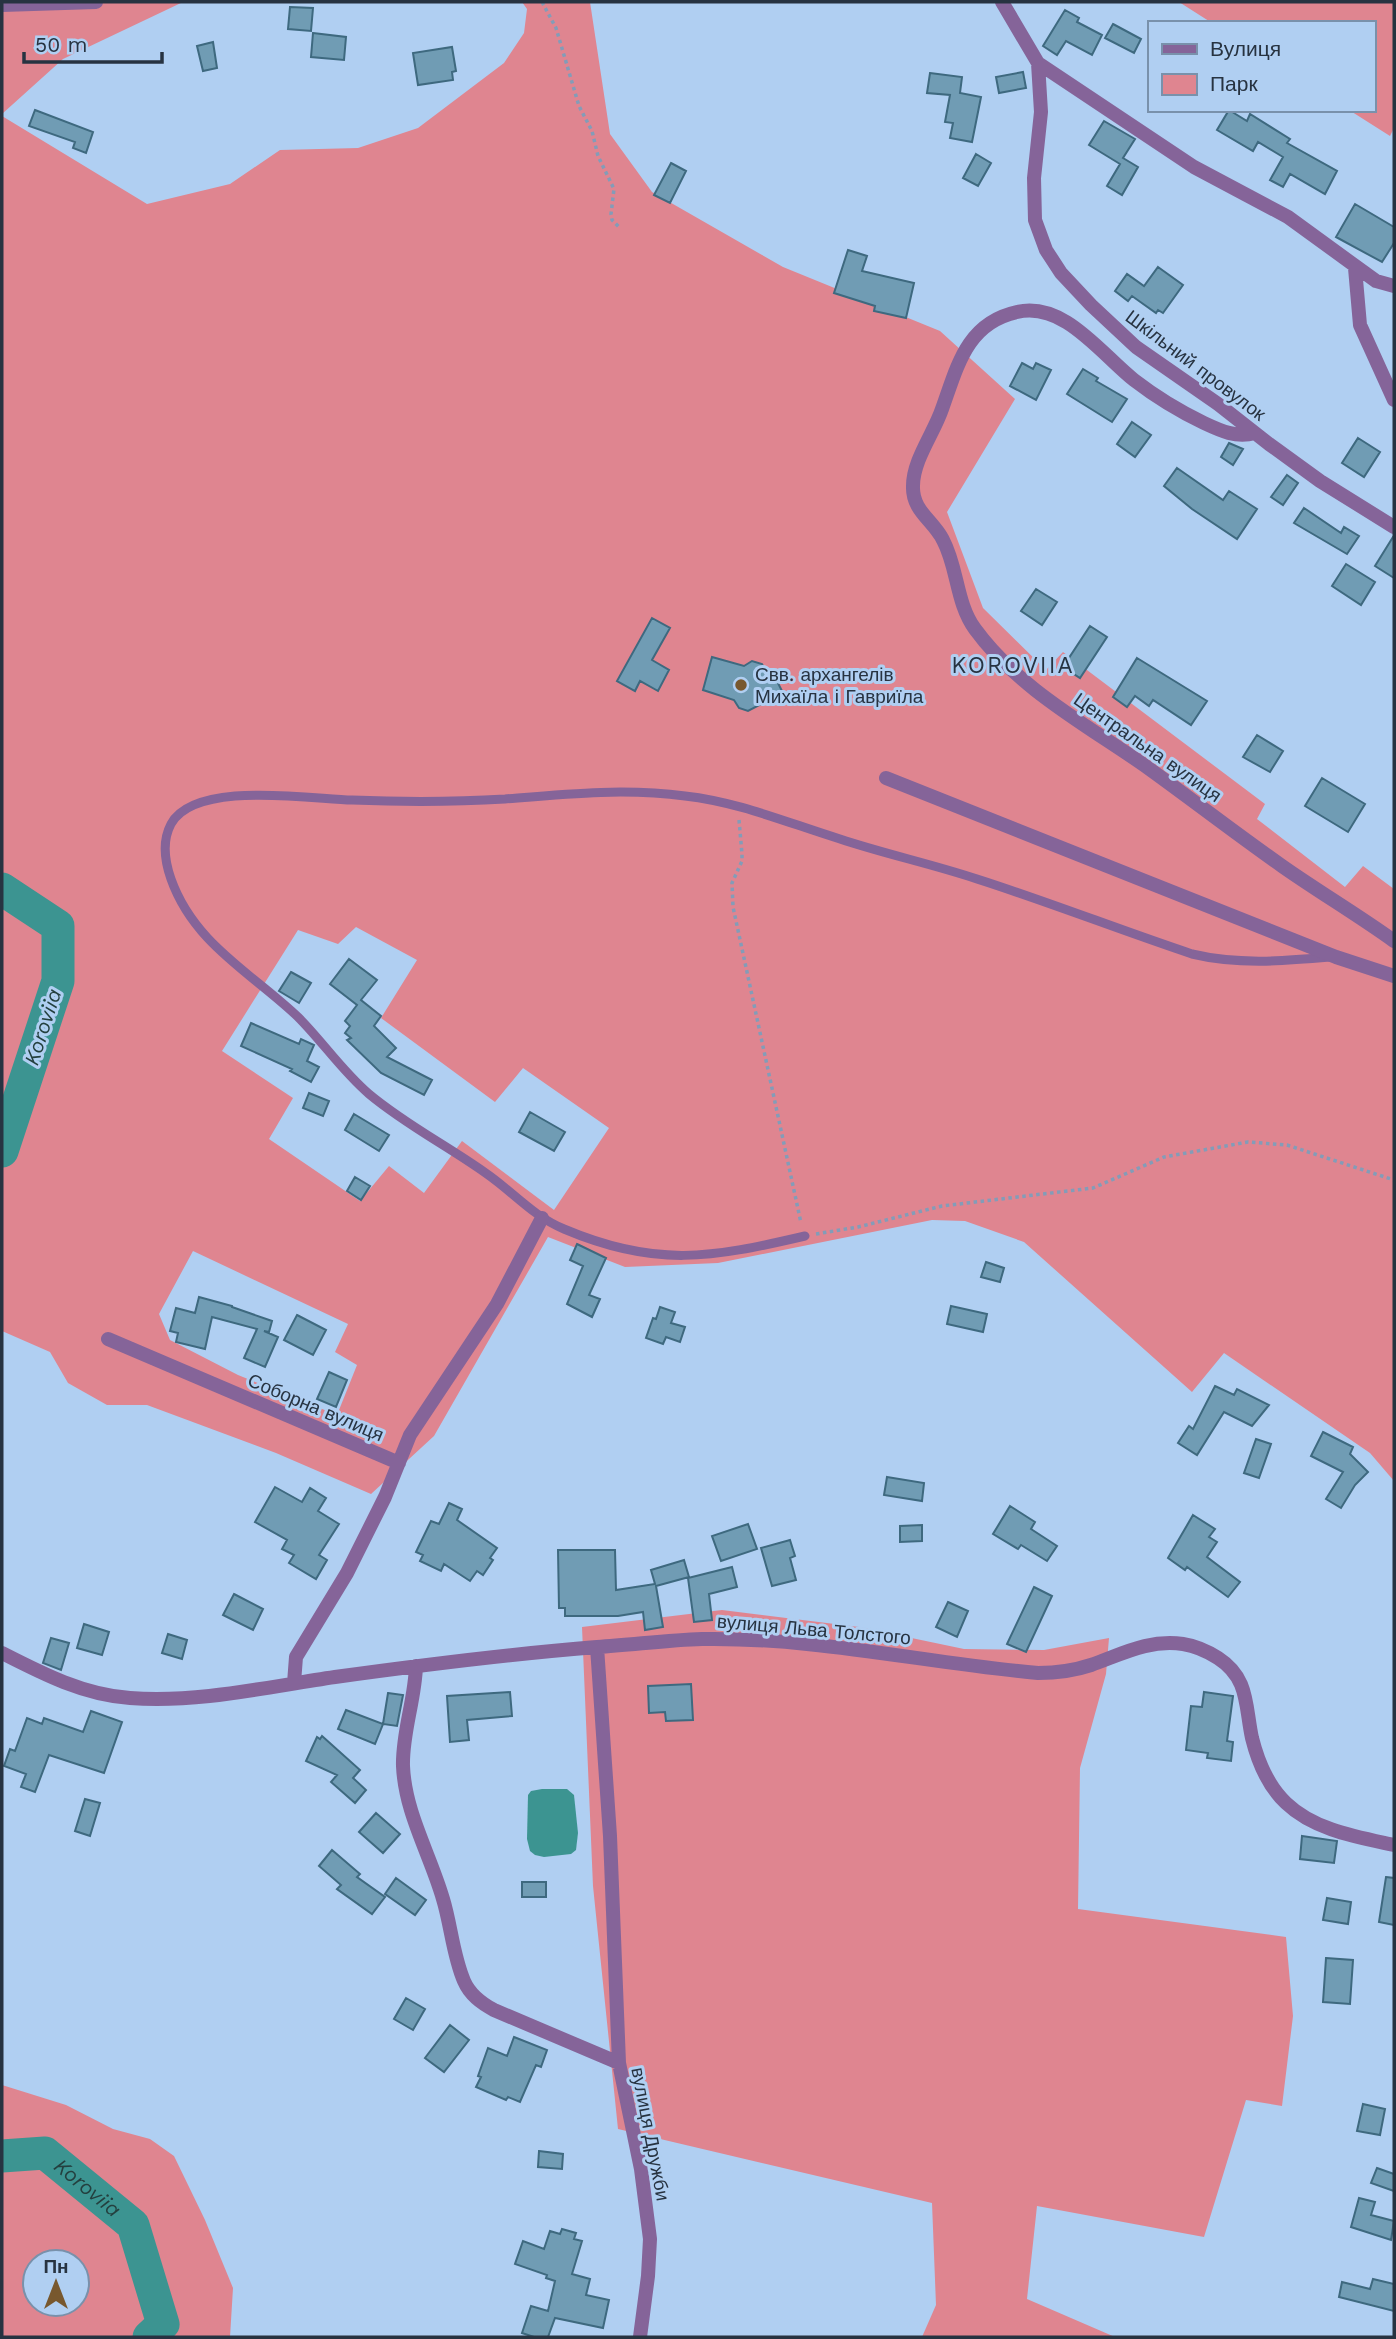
<svg xmlns="http://www.w3.org/2000/svg" width="1396" height="2339" font-family="'Work Sans',sans-serif">
	<rect width="100%" height="100%" fill="#b0cff2"/>
	<path fill="#df8590" fill-rule="evenodd" d="M 2,2 L 183,2 L 63,59 L 2,114 Z
		M 522,2 L 590,2 L 610,134 L 652,192 L 783,267 L 940,331 L 1015,399 L 947,512 L 983,608 L 1046,670 L 1063,652 L 1265,804 L 1257,819 L 1345,887 L 1363,866 L 1394,889 L 1394,1481 L 1370,1453 L 1224,1353 L 1192,1392 L 1024,1242 L 965,1221 L 932,1220 L 718,1263 L 625,1267 L 548,1237 L 434,1436 L 371,1494 L 276,1453 L 147,1405 L 107,1405 L 68,1383 L 50,1352 L 2,1331 L 2,116 L 147,204 L 230,184 L 280,150 L 358,148 L 418,128 L 504,63 L 524,33 L 527,9 ZM 356,927 L 417,960 L 381,1018 L 495,1102 L 523,1068 L 609,1128 L 554,1210 L 462,1141 L 424,1193 L 389,1166 L 360,1201 L 269,1139 L 293,1098 L 222,1051 L 298,930 L 338,944 ZM 193,1251 L 348,1324 L 335,1352 L 357,1365 L 337,1415 L 238,1375 L 170,1340 L 159,1314 Z
		M 1179,2 L 1394,2 L 1394,128 L 1390,136 L 1349,110 L 1373,110 L 1373,23 L 1212,23 Z
		M 722,1610 L 859,1627 L 964,1649 L 1044,1650 L 1109,1638 L 1106,1674 L 1080,1768 L 1078,1909 L 1286,1937 L 1293,2016 L 1282,2106 L 1246,2100 L 1204,2237 L 1037,2206 L 1027,2299 L 1115,2337 L 922,2337 L 936,2305 L 932,2203 L 618,2129 L 593,1886 L 582,1627 Z
		M 2,2085 L 66,2105 L 113,2129 L 150,2139 L 174,2156 L 205,2220 L 233,2288 L 230,2337 L 2,2337 ZM 35,2262 L 77,2262 L 77,2304 L 35,2304 Z"/>
	<path fill="#3c9491" d="M 542,1789 L 567,1789 L 574,1795 L 578,1833 L 576,1850 L 571,1854 L 544,1857 L 535,1855 L 530,1851 L 527,1839 L 528,1795 L 531,1791 Z"/>
	<g fill="none" stroke-linecap="round" stroke-linejoin="round">
		<g stroke="#3c9491" stroke-width="33">
			<path d="M 2,889 L 58,926 L 58,981 L 2,1151"/>
			<path id="s1" d="M 2,2156 L 45,2153 L 133,2225 L 163,2324 L 149,2337"/>
		</g>
	</g>
	<path fill="#709cb4" stroke="#3e697f" stroke-width="2" d="M 290,7 L 313,8 L 311,31 L 288,29 Z
		M 1065,10 L 1079,18 L 1077,22 L 1102,35 L 1092,55 L 1066,41 L 1057,55 L 1043,46 Z
		M 1113,24 L 1141,39 L 1134,53 L 1105,38 Z
		M 313,33 L 346,37 L 344,60 L 311,57 Z
		M 213,42 L 217,68 L 203,71 L 197,46 Z
		M 452,47 L 456,71 L 452,72 L 453,80 L 418,85 L 413,53 Z
		M 1023,72 L 1026,88 L 999,93 L 996,77 Z
		M 930,73 L 962,77 L 960,93 L 981,97 L 972,142 L 950,138 L 953,123 L 945,122 L 950,95 L 927,93 Z
		M 35,110 L 93,132 L 86,153 L 73,148 L 75,142 L 29,126 Z
		M 1229,110 L 1247,121 L 1250,114 L 1290,139 L 1287,143 L 1337,171 L 1325,194 L 1290,174 L 1283,187 L 1270,180 L 1283,157 L 1258,142 L 1253,151 L 1217,130 Z
		M 1104,121 L 1135,139 L 1123,158 L 1138,167 L 1122,195 L 1107,186 L 1120,164 L 1089,145 Z
		M 976,154 L 991,163 L 978,186 L 963,178 Z
		M 671,163 L 686,171 L 670,203 L 654,195 Z
		M 1355,204 L 1394,227 L 1394,243 L 1382,262 L 1336,237 Z
		M 848,250 L 867,256 L 862,271 L 914,283 L 906,318 L 874,311 L 875,306 L 834,293 Z
		M 1158,267 L 1183,285 L 1163,313 L 1158,310 L 1156,313 L 1132,296 L 1128,301 L 1115,291 L 1127,274 L 1144,286 Z
		M 1022,363 L 1033,369 L 1036,363 L 1051,370 L 1036,400 L 1010,386 Z
		M 1083,369 L 1098,378 L 1096,381 L 1127,399 L 1112,422 L 1067,394 Z
		M 1132,422 L 1151,435 L 1135,457 L 1117,444 Z
		M 1358,438 L 1380,452 L 1364,477 L 1342,463 Z
		M 1229,443 L 1243,449 L 1233,465 L 1221,457 Z
		M 1177,468 L 1223,500 L 1229,491 L 1257,509 L 1237,539 L 1192,509 L 1164,486 Z
		M 1287,475 L 1298,483 L 1283,505 L 1271,497 Z
		M 1304,508 L 1341,533 L 1344,527 L 1359,536 L 1347,554 L 1294,523 Z
		M 1393,537 L 1394,537 L 1394,578 L 1375,566 Z
		M 1346,564 L 1375,582 L 1361,605 L 1332,586 Z
		M 1036,589 L 1057,602 L 1042,625 L 1021,611 Z
		M 652,618 L 670,628 L 652,660 L 669,670 L 658,691 L 640,681 L 635,691 L 617,681 Z
		M 1090,626 L 1107,637 L 1080,678 L 1063,667 Z
		M 712,657 L 744,666 L 752,661 L 762,664 L 770,679 L 777,681 L 782,691 L 779,699 L 770,705 L 763,703 L 748,711 L 739,708 L 734,700 L 703,690 Z
		M 1137,658 L 1207,701 L 1191,725 L 1153,700 L 1149,706 L 1135,696 L 1127,707 L 1113,697 Z
		M 1257,735 L 1283,751 L 1270,772 L 1243,757 Z
		M 1322,778 L 1365,804 L 1348,832 L 1305,806 Z
		M 349,959 L 377,980 L 361,1000 L 381,1016 L 374,1026 L 396,1048 L 387,1057 L 432,1080 L 424,1095 L 381,1073 L 347,1040 L 351,1038 L 345,1033 L 350,1026 L 345,1021 L 357,1005 L 330,984 Z
		M 291,972 L 311,983 L 299,1003 L 279,991 Z
		M 251,1023 L 299,1044 L 301,1039 L 314,1045 L 307,1061 L 319,1067 L 311,1082 L 290,1071 L 292,1069 L 241,1046 Z
		M 309,1093 L 329,1101 L 323,1116 L 303,1108 Z
		M 530,1112 L 565,1132 L 554,1151 L 519,1132 Z
		M 354,1114 L 389,1135 L 379,1151 L 345,1130 Z
		M 355,1177 L 370,1186 L 361,1200 L 347,1191 Z
		M 577,1244 L 606,1258 L 589,1295 L 600,1299 L 592,1317 L 567,1304 L 583,1266 L 570,1260 Z
		M 986,1262 L 1004,1268 L 1000,1282 L 981,1277 Z
		M 199,1297 L 232,1306 L 232,1307 L 272,1321 L 269,1332 L 264,1331 L 278,1337 L 265,1367 L 244,1358 L 257,1329 L 212,1317 L 205,1349 L 176,1342 L 178,1333 L 170,1331 L 176,1308 L 195,1313 Z
		M 951,1306 L 987,1314 L 983,1332 L 947,1324 Z
		M 660,1307 L 675,1312 L 671,1323 L 685,1327 L 680,1342 L 666,1337 L 663,1344 L 646,1338 L 653,1318 L 656,1319 Z
		M 297,1315 L 326,1330 L 313,1355 L 284,1340 Z
		M 329,1372 L 347,1380 L 336,1407 L 317,1399 Z
		M 1215,1386 L 1234,1395 L 1237,1389 L 1269,1405 L 1252,1426 L 1224,1412 L 1197,1455 L 1178,1443 L 1189,1426 L 1193,1429 Z
		M 1323,1432 L 1353,1447 L 1350,1454 L 1368,1472 L 1355,1485 L 1341,1508 L 1326,1499 L 1343,1472 L 1311,1456 Z
		M 1256,1439 L 1271,1444 L 1259,1478 L 1244,1473 Z
		M 887,1477 L 924,1483 L 922,1501 L 884,1495 Z
		M 275,1487 L 302,1502 L 310,1488 L 326,1498 L 318,1511 L 339,1524 L 319,1555 L 327,1560 L 316,1579 L 289,1563 L 294,1555 L 282,1549 L 287,1540 L 255,1522 Z
		M 449,1503 L 462,1509 L 457,1520 L 497,1548 L 490,1558 L 493,1560 L 483,1575 L 477,1571 L 470,1581 L 444,1564 L 441,1571 L 420,1561 L 423,1555 L 416,1552 L 431,1521 L 439,1524 Z
		M 1010,1506 L 1035,1522 L 1031,1529 L 1057,1546 L 1047,1561 L 1021,1545 L 1018,1549 L 993,1534 Z
		M 1193,1515 L 1215,1529 L 1209,1537 L 1217,1542 L 1207,1557 L 1240,1582 L 1228,1597 L 1187,1567 L 1185,1570 L 1168,1558 Z
		M 748,1524 L 757,1549 L 721,1561 L 712,1536 Z
		M 922,1525 L 922,1541 L 900,1542 L 900,1526 Z
		M 790,1540 L 795,1556 L 790,1558 L 796,1580 L 772,1586 L 761,1548 Z
		M 558,1550 L 615,1550 L 616,1590 L 655,1584 L 651,1570 L 684,1560 L 689,1577 L 656,1586 L 663,1627 L 645,1630 L 643,1612 L 618,1616 L 565,1616 L 565,1608 L 559,1608 Z
		M 732,1567 L 737,1587 L 709,1594 L 712,1620 L 694,1622 L 688,1578 Z
		M 1034,1587 L 1052,1596 L 1026,1652 L 1007,1644 Z
		M 234,1594 L 263,1609 L 253,1630 L 223,1615 Z
		M 948,1602 L 968,1611 L 957,1637 L 936,1627 Z
		M 84,1624 L 109,1632 L 102,1655 L 77,1648 Z
		M 168,1634 L 187,1640 L 182,1659 L 162,1653 Z
		M 51,1638 L 69,1643 L 61,1670 L 43,1663 Z
		M 691,1684 L 693,1720 L 666,1721 L 665,1712 L 649,1713 L 648,1686 Z
		M 510,1692 L 512,1716 L 467,1720 L 469,1740 L 450,1742 L 447,1696 Z
		M 1204,1692 L 1233,1696 L 1227,1741 L 1233,1742 L 1231,1761 L 1207,1758 L 1208,1753 L 1186,1750 L 1191,1706 L 1202,1707 Z
		M 388,1693 L 403,1695 L 397,1726 L 383,1724 Z
		M 346,1710 L 383,1724 L 375,1744 L 338,1729 Z
		M 91,1711 L 122,1722 L 104,1773 L 49,1755 L 35,1792 L 21,1787 L 26,1774 L 4,1766 L 10,1749 L 15,1751 L 27,1718 L 42,1724 L 44,1718 L 83,1732 Z
		M 322,1736 L 360,1770 L 353,1778 L 366,1790 L 355,1803 L 331,1782 L 337,1775 L 306,1761 L 317,1737 L 320,1739 Z
		M 85,1799 L 100,1803 L 90,1836 L 75,1831 Z
		M 376,1813 L 400,1834 L 383,1853 L 359,1832 Z
		M 1302,1836 L 1337,1841 L 1334,1863 L 1300,1859 Z
		M 332,1850 L 360,1874 L 357,1877 L 385,1897 L 372,1914 L 337,1889 L 341,1885 L 319,1866 Z
		M 1386,1877 L 1394,1878 L 1394,1925 L 1379,1922 Z
		M 396,1878 L 426,1900 L 415,1915 L 385,1894 Z
		M 522,1882 L 546,1882 L 546,1897 L 522,1897 Z
		M 1327,1898 L 1351,1902 L 1348,1924 L 1323,1920 Z
		M 1326,1958 L 1353,1960 L 1350,2004 L 1323,2002 Z
		M 406,1998 L 425,2009 L 413,2030 L 394,2019 Z
		M 450,2025 L 469,2040 L 444,2072 L 425,2058 Z
		M 514,2037 L 547,2050 L 541,2067 L 536,2065 L 520,2102 L 508,2097 L 506,2100 L 476,2087 L 481,2077 L 478,2076 L 488,2048 L 507,2056 Z
		M 1363,2104 L 1385,2109 L 1380,2135 L 1357,2131 Z
		M 539,2151 L 563,2154 L 562,2169 L 538,2167 Z
		M 1377,2168 L 1394,2174 L 1394,2191 L 1371,2183 Z
		M 1359,2198 L 1375,2202 L 1371,2215 L 1394,2221 L 1391,2240 L 1351,2227 Z
		M 562,2229 L 576,2233 L 574,2239 L 582,2241 L 572,2274 L 590,2279 L 586,2295 L 609,2300 L 603,2328 L 555,2318 L 548,2337 L 534,2337 L 522,2333 L 531,2306 L 548,2311 L 555,2281 L 546,2278 L 547,2275 L 515,2264 L 523,2241 L 544,2249 L 550,2231 L 560,2234 Z
		M 1373,2279 L 1394,2284 L 1394,2311 L 1339,2297 L 1342,2282 L 1370,2289 Z"/>
	<g fill="none" stroke-linecap="round" stroke-linejoin="round">
		<path stroke="#839cb8" stroke-width="3.5" stroke-dasharray="3.5 3.5" stroke-linecap="butt" d="M 542,2 L 556,28 L 579,106 L 592,131 L 598,156 L 614,189 L 611,214 L 612,220 L 619,227
			M 739,820 L 742,854 L 742,861 L 732,883 L 733,907 L 801,1223
			M 816,1234 L 858,1227 L 942,1206 L 1093,1188 L 1164,1157 L 1248,1142 L 1287,1145 L 1394,1180"/>
		<path stroke="#856499" stroke-width="9" d="M 805,1236 C 711,1258 656,1268 564,1229 C 534,1217 513,1192 487,1174 C 448,1146 406,1125 369,1094 C 342,1071 323,1042 298,1017 C 252,973 194,944 171,879 C 165,862 162,841 171,824 C 195,780 310,799 352,800 C 403,802 454,802 505,799 C 565,794 624,788 685,796 C 739,802 788,823 840,839 C 885,854 932,864 977,879 C 1049,902 1120,930 1192,954 C 1238,965 1284,961 1331,957"/>
		<path stroke="#856499" stroke-width="14" d="M 1002,2 L 1038,63 L 1194,167 L 1288,217 L 1376,281 L 1394,286
			M 2,5 L 96,2
			M 1038,63 L 1041,112 L 1034,178 L 1035,220 L 1046,250 L 1061,273 L 1091,305 L 1136,347 L 1218,404 L 1269,444 L 1320,481 L 1394,527
			M 1355,268 L 1360,325 L 1394,400
			M 1255,433 C 1236,438 1221,431 1204,423 C 1179,411 1156,397 1134,380 C 1101,354 1064,301 1017,312 C 966,323 957,368 942,409 C 934,433 913,460 913,486 C 912,511 933,520 943,540 C 958,568 956,603 975,629 C 1018,688 1085,724 1144,765 C 1190,798 1235,833 1282,866 C 1319,892 1358,915 1394,941
			M 886,778 L 1336,957 L 1394,976
			M 108,1339 L 399,1463
			M 597,1647 L 610,1836 L 619,2063 L 641,2169 L 650,2239 L 648,2276 L 640,2337
			M 2,1653 C 43,1674 84,1695 130,1698 C 200,1703 266,1687 335,1677 C 422,1665 509,1654 597,1647 C 632,1645 667,1640 702,1639 C 815,1637 926,1663 1038,1673 C 1057,1673 1073,1671 1091,1665 C 1122,1654 1149,1639 1183,1644 C 1196,1646 1207,1651 1218,1658 C 1249,1678 1245,1705 1252,1738 C 1258,1762 1268,1786 1286,1803 C 1314,1830 1357,1837 1394,1845
			M 416,1666 C 415,1700 402,1733 403,1766 C 405,1813 430,1854 443,1899 C 451,1925 453,1956 464,1981 C 470,1995 481,2003 494,2010 L 619,2063
			M 294,1683 L 296,1657 L 347,1573 L 385,1497 L 410,1435 L 497,1304 L 542,1218"/>
	</g>
	<circle fill="#78582e" stroke="#b0cff2" stroke-width="2.5" cx="741" cy="685" r="7"/>
	<g text-anchor="middle" stroke-width="6" stroke-linejoin="round" paint-order="stroke">
		<g font-size="19" fill="#273341" stroke="#b0cff2">
			<text transform="translate(1196 365) rotate(37)" y="7">Шкільний провулок</text>
			<text transform="translate(1148 747) rotate(35)" y="7">Центральна вулиця</text>
			<text transform="translate(316 1407) rotate(23)" y="7">Соборна вулиця</text>
			<text transform="translate(814 1629) rotate(5)" y="7">вулиця Льва Толстого</text>
			<text transform="translate(651 2134) rotate(79)" y="7">вулиця Дружби</text>
		</g>
		<g font-size="19" fill="#273341" stroke="#b0cff2" text-anchor="start">
			<text x="755" y="681">Свв. архангелів<tspan x="755" dy="22">Михаїла і Гавриїла</tspan></text>
		</g>
		<g font-size="21" font-style="italic" fill="#24403f" stroke="#b0cff2">
			<text transform="translate(43 1027) rotate(-72)" y="7">Koroviia</text>
			<text dy="7" stroke="none"><textPath href="#s1" startOffset="98">Koroviia</textPath></text>
		</g>
		<g font-size="23" letter-spacing="2" fill="#273341" stroke="#b0cff2">
			<text x="1013" y="673">KOROVIIA</text>
		</g>
	</g>
	<rect width="1396" height="2339" fill="none" stroke="#273341" stroke-width="7"/>
	<rect x="1148" y="21" width="228" height="91" fill="#b0cff2" stroke="#7991ab" stroke-width="2"/>
	<rect x="1162" y="44" width="35" height="10" fill="#856499" stroke="#7991ab" stroke-width="2"/>
	<text x="1210" y="56" font-size="21" fill="#273341">Вулиця</text>
	<rect x="1162" y="74" width="35" height="21" fill="#df8590" stroke="#7991ab" stroke-width="2"/>
	<text x="1210" y="91" font-size="21" fill="#273341">Парк</text>
	<g transform="translate(56 2283)"><circle r="33" fill="#b0cff2" stroke="#7991ab" stroke-width="2"/>
	<path d="M0-5L12 26L0 18L-12 26Z" fill="#78582e"/>
	<text y="-10" font-size="19" font-weight="bold" text-anchor="middle" fill="#273341">Пн</text>
	</g>
	<path d="M24 52v10h138v-10" fill="none" stroke="#273341" stroke-width="3.5"/>
	<text x="35" y="52" font-size="21" fill="#273341" stroke="#b0cff2" stroke-width="5" paint-order="stroke">50 m</text>
</svg>
